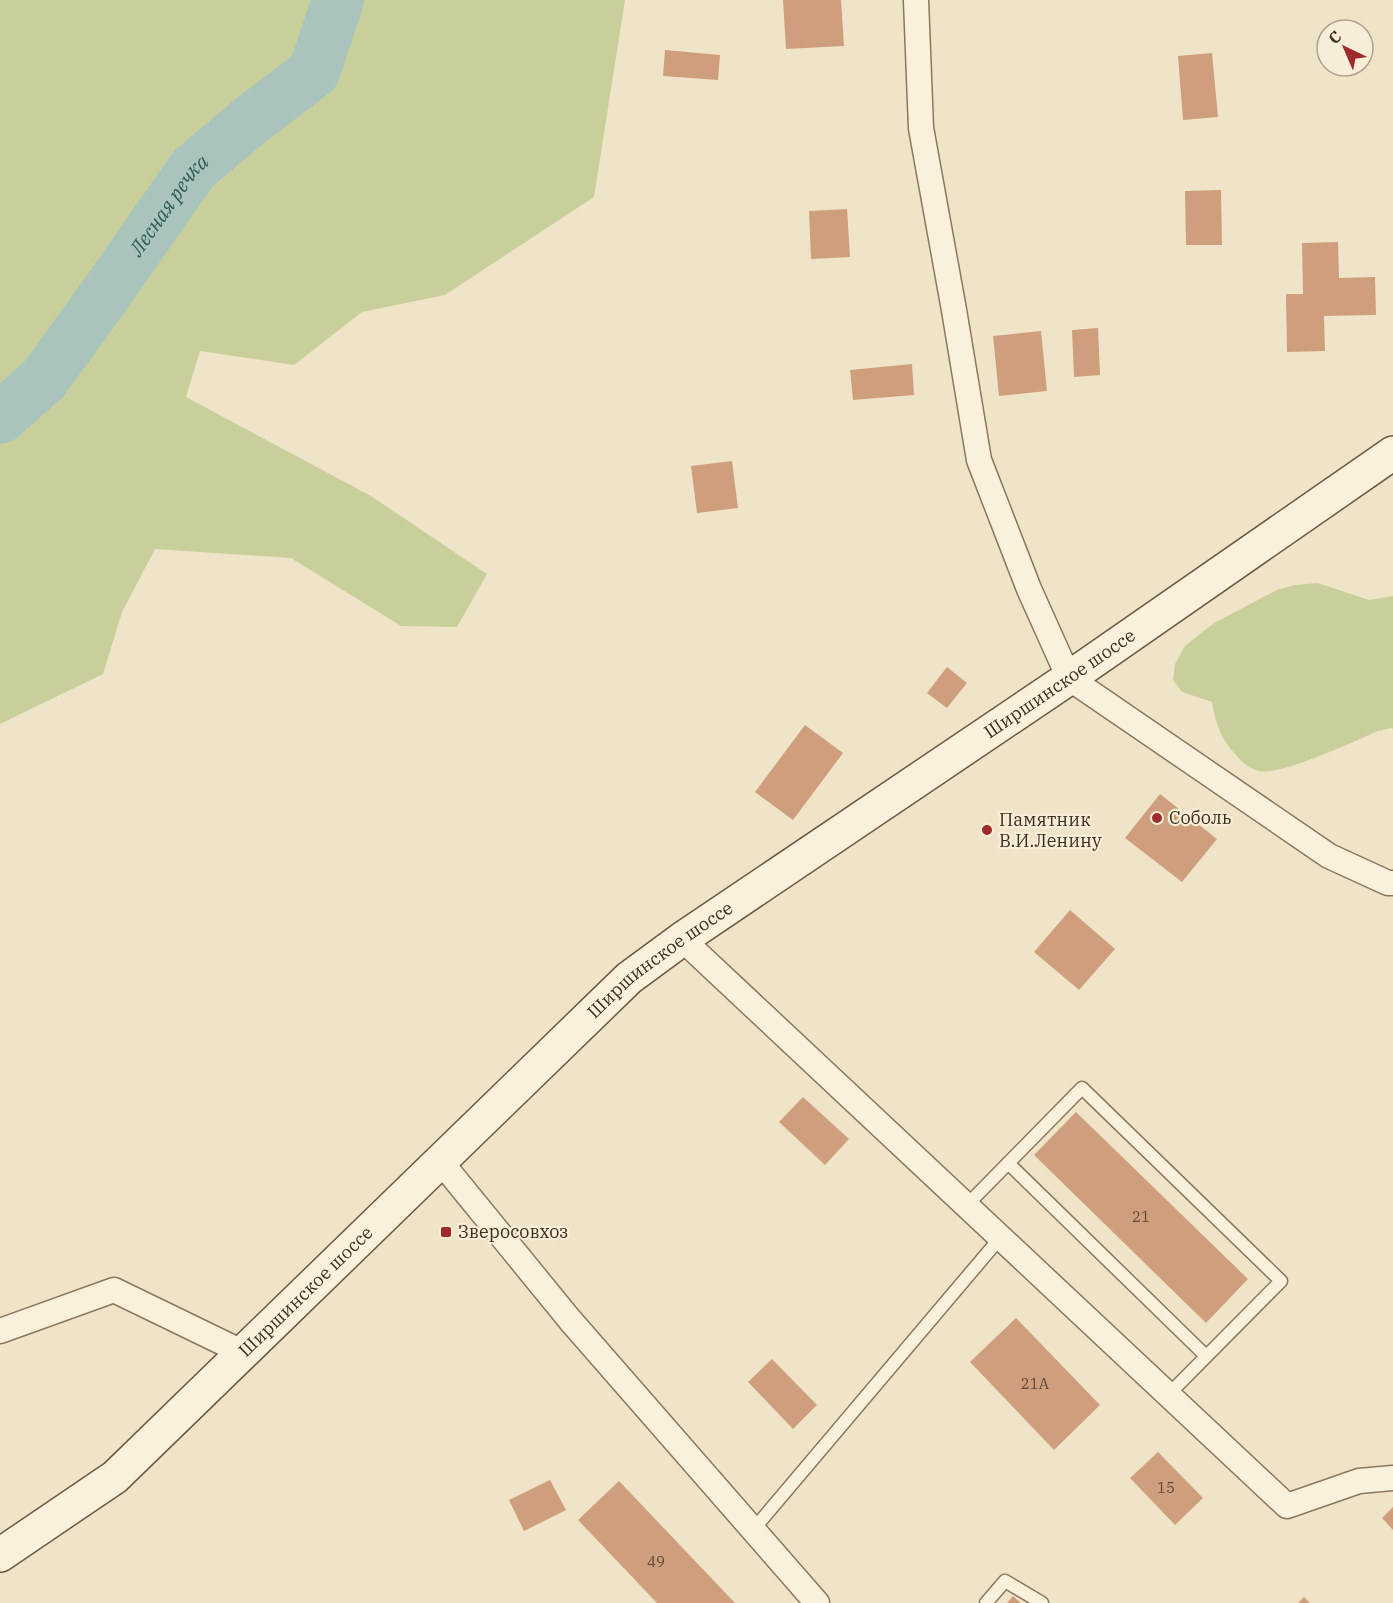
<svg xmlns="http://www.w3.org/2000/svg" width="1393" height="1603" font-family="'IBM Plex Serif',serif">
	<rect width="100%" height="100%" fill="#f0e4c8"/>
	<path fill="#c9cf9b" d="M 0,0 L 625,0 L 594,197 L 445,295 L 362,312 L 294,365 L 200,351 L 186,397 L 371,496 L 487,574 L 457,627 L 401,626 L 291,558 L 155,549 L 122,612 L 103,674 L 0,724 Z
		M 1318,583 L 1369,600 L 1393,596 L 1393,729 L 1391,728 L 1378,731 C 1355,741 1281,776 1259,771 C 1250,769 1243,763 1237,756 C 1221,739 1216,725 1212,702 L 1182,692 L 1173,680 L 1175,664 L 1185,646 L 1214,623 L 1277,590 L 1295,585 Z"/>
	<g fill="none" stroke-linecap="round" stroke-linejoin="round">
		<path stroke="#a9c4bc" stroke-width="52" id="s1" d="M 0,418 L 44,379 L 105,295 L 193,169 L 251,120 L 314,72 L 338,0"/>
	</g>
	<path fill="#cf9f7d" d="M 783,0 L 841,0 L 844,46 L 786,49 Z
		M 665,50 L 720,55 L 718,80 L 663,76 Z
		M 1212,53 L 1218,117 L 1183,120 L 1178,56 Z
		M 1221,190 L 1222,245 L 1186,245 L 1185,191 Z
		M 847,209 L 850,257 L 811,259 L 809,211 Z
		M 1338,242 L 1339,278 L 1375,277 L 1376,315 L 1324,316 L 1325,351 L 1287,352 L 1286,294 L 1303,294 L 1302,243 Z
		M 1098,328 L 1100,375 L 1074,377 L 1072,330 Z
		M 1041,331 L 1047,391 L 999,396 L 993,336 Z
		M 912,364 L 914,395 L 853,400 L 850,370 Z
		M 732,461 L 738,508 L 697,513 L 691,466 Z
		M 947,667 L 967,683 L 947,708 L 927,693 Z
		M 805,725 L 843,753 L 793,820 L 755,792 Z
		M 1160,794 L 1217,839 L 1182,882 L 1125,838 Z
		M 1070,910 L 1115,949 L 1079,990 L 1034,952 Z
		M 803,1097 L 849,1139 L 825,1165 L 779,1122 Z
		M 1076,1112 L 1248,1279 L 1206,1323 L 1034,1155 Z
		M 1016,1318 L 1100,1405 L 1054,1450 L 970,1362 Z
		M 772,1359 L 817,1405 L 793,1429 L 748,1382 Z
		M 1158,1452 L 1203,1498 L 1175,1525 L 1130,1478 Z
		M 550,1480 L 566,1510 L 524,1531 L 509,1500 Z
		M 619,1481 L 735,1603 L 657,1603 L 578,1520 Z
		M 1393,1507 L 1393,1530 L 1382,1518 Z
		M 1013,1596 L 1021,1603 L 1007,1603 Z
		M 1304,1597 L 1310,1603 L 1298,1603 Z"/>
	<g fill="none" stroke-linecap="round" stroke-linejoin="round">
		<defs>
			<path id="lane" d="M 1008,1163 L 1206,1356
				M 966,1206 L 1082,1088 L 1281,1281 L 1168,1395
				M 753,1530 L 1000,1238
				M 986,1603 L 1005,1581 L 1042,1603"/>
			<path id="street" d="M 916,0 L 921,128 L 954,310 L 979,460 L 1029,589 L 1069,678 L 1329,856 L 1388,883 L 1393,883
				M 682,939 L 1287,1506 L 1359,1481 L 1393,1478
				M 441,1162 L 570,1320 L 817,1603
				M 0,1331 L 114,1290 L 244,1353"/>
			<g id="secondary">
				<path id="s2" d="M 0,1555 L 115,1477 L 629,978 L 682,939 L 1069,678 L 1393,453"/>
			</g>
		</defs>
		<use href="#lane" stroke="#8d765c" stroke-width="15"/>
		<use href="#street" stroke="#8d765c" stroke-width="27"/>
		<use href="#secondary" stroke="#6f573f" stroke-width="36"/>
		<use href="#lane" stroke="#faf1dc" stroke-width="12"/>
		<use href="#street" stroke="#faf1dc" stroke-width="24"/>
		<use href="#secondary" stroke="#faf1dc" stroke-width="33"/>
	</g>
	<g fill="#9e2a2b" stroke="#f7eed8" stroke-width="2">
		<circle cx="1157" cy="818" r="6"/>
		<circle cx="987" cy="830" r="6"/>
		<rect x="440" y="1226" width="12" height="12" rx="3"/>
	</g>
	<g text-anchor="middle" stroke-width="4.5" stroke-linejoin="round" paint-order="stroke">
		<g font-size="15" fill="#624a37">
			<text x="1141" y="1222">21</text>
			<text x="1035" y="1389">21А</text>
			<text x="1166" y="1493">15</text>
			<text x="656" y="1567">49</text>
		</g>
		<g font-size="18" fill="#3d2e20" stroke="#f7eed8">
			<text dy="6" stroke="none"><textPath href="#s2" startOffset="1377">Ширшинское шоссе</textPath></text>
			<text dy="6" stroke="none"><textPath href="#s2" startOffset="891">Ширшинское шоссе</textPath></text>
			<text dy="6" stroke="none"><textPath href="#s2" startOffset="405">Ширшинское шоссе</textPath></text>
		</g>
		<g font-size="18" fill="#3d2e20" stroke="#f7eed8" text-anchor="start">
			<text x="1169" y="824">Соболь</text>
			<text x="999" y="826">Памятник<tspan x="999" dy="21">В.И.Ленину</tspan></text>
			<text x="458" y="1238">Зверосовхоз</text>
		</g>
		<g font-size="20" font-style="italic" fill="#2f5d5a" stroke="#f7eed8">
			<text dy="7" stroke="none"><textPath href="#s1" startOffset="273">Лесная речка</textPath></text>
		</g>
	</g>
	<g transform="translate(1345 48) rotate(316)"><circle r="28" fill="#f7eed8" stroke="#ada18e" stroke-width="1.5"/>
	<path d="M0-4.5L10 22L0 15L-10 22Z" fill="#9e2a2b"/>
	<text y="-9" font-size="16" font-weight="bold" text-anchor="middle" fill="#3d2e20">С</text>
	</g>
</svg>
